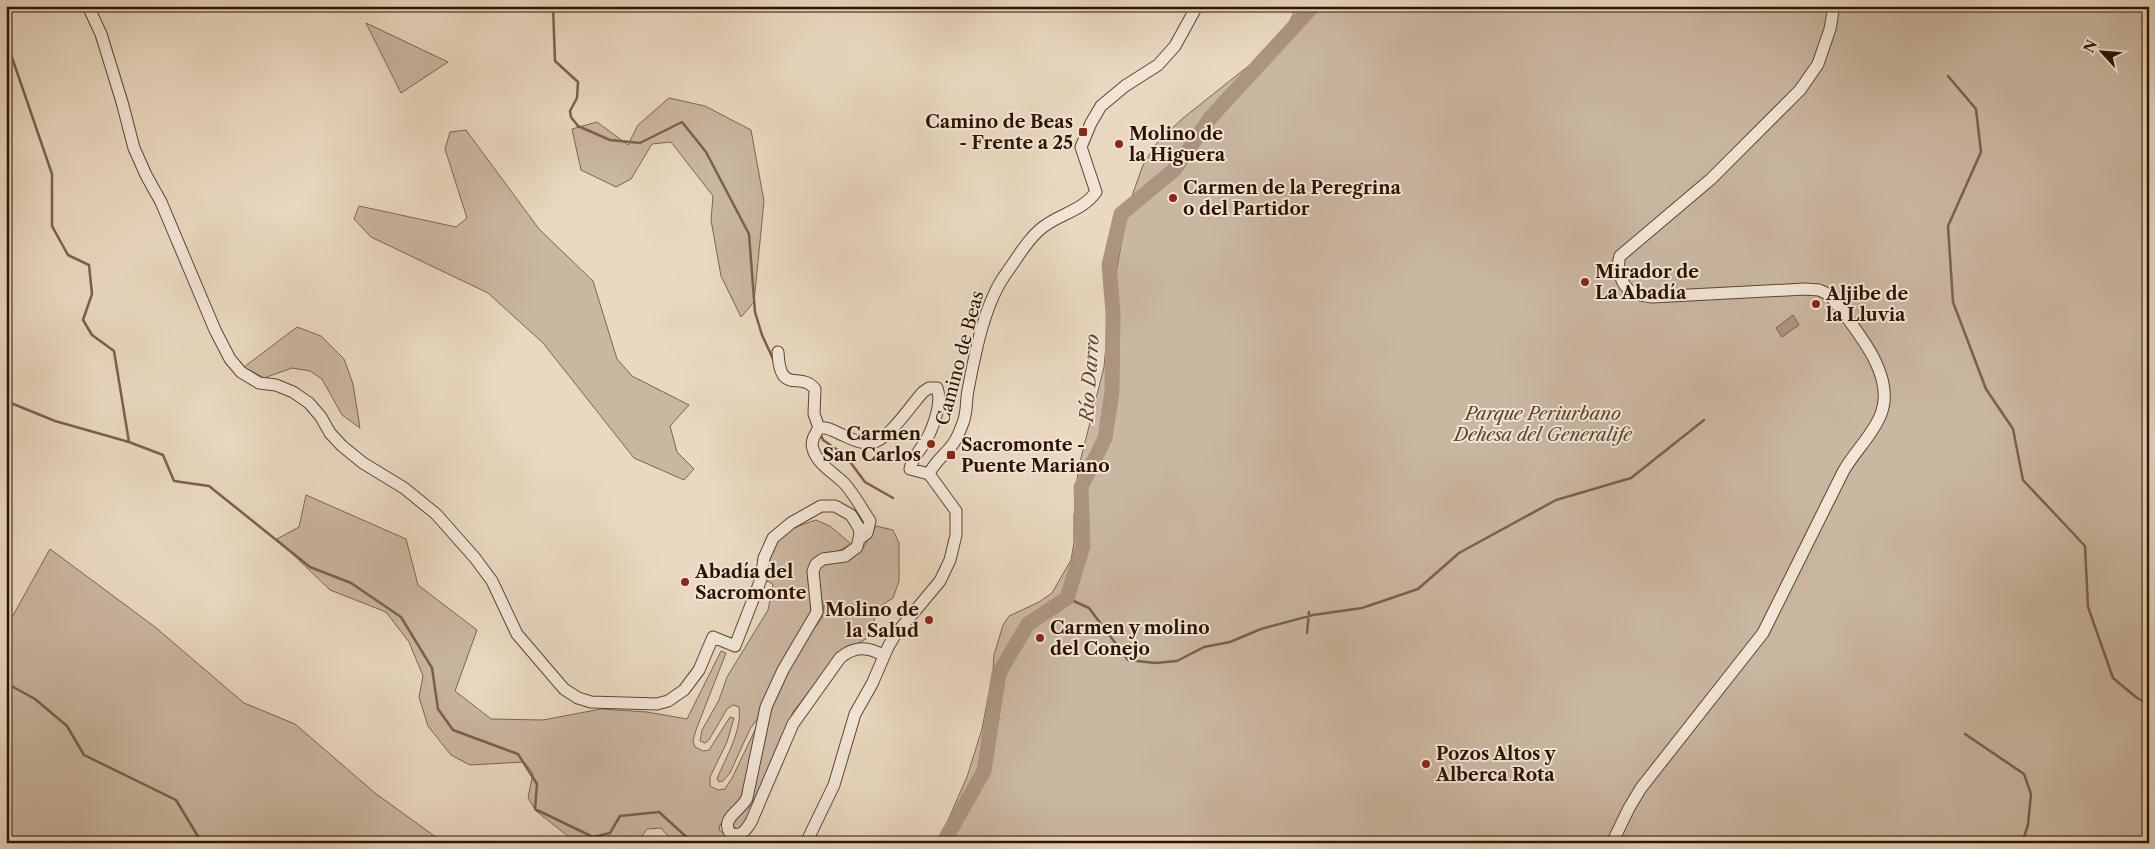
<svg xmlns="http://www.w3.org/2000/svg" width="2155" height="849" font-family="'Libre Caslon Text',serif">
	<rect width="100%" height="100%" fill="#ead9c0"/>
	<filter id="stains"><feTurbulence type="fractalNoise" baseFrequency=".004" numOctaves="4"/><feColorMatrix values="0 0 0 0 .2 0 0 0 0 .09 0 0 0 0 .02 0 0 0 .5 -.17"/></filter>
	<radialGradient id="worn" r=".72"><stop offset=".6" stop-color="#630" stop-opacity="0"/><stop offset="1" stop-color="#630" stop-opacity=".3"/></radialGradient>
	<path fill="#cab7a0" stroke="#7d6451" d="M 1298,6 L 2149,6 L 2149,843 L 938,843 L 967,777 L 982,729 L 993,671 L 994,655 L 1003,625 L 1009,616 L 1039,602 L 1052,593 L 1071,560 L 1074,543 L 1074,517 L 1078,470 L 1104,367 L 1109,312 L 1126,218 L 1133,193 L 1143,165 L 1156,144 L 1182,119 L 1271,48 L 1282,35 Z
		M 366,23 L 448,62 L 401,93 Z
		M 669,98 L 705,106 L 751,130 L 764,201 L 754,302 L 741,317 L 721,276 L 711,220 L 713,196 L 671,142 L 652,144 L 631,179 L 616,187 L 581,170 L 572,129 L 597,122 L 628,145 L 638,125 Z
		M 466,130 L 539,229 L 593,281 L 617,359 L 632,376 L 689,405 L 670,426 L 677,452 L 694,469 L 684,480 L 634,458 L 543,343 L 488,293 L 371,237 L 354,219 L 359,206 L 456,227 L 467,218 L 445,149 L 450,132 Z
		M 297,327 L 321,336 L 344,359 L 353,384 L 360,428 L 342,415 L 322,379 L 310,371 L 292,368 L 264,378 L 244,367 Z
		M 306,495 L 406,539 L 418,585 L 477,630 L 455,691 L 491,719 L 543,720 L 601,709 L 647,712 L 687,719 L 721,651 L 726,653 L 696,730 L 693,741 L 695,747 L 703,751 L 709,750 L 730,717 L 734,718 L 727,742 L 710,777 L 710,786 L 718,790 L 725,789 L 732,778 L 757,726 L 748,782 L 741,800 L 720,825 L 719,830 C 725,835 734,837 738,843 L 674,843 L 661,828 L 647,829 L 640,839 L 630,843 L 577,843 L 536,811 L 528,798 L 533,773 L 524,762 L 470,765 L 451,755 L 428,726 L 419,697 L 423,676 L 409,642 L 386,612 L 330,590 L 277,539 L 299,527 Z
		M 816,520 L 830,526 L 851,544 L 808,568 L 808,580 L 812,607 L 807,626 L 760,715 L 750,729 L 730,773 L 723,781 L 719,782 L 717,779 C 726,756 742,732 739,707 L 733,705 L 727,709 L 709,740 L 705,743 L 700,741 L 702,730 L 719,700 L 727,677 L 768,610 L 773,584 L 765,580 C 771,540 778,532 816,520 Z
		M 876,526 L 893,530 L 899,543 L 899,581 L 893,598 L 882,605 L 874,620 L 870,637 L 839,653 L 793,712 L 750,817 L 743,826 L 736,829 L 733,825 C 735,818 745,812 750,805 L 773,701 L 804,642 L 822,618 L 824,606 L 817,590 L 818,569 C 827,561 833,564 844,561 C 861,558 868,539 876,526 Z
		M 50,549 L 155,627 L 244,703 L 295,724 L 375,793 L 444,843 L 6,843 L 6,628 Z"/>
	<path fill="#ab957f" stroke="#7a604d" d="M 1793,315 L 1799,325 L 1782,337 L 1776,328 Z"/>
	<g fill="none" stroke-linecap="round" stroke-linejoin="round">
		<path stroke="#7a604d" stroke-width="2.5" d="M 553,6 L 555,61 L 578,82 L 577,98 L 570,111 L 571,117 L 578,126 L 610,140 L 640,143 L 682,122 L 706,152 L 749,234 L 755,312 L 762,335 L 774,361
			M 6,40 L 52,174 L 52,226 L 68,255 L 89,265 L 92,294 L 83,320 L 92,335 L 114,351 L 129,442 L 163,455 L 174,481 L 209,486 L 310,567 L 351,583 L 401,617 L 432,668 L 438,709 L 453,730 L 518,754 L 537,784 L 535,809 L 593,837 L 610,833 L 620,816 L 659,812 L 693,843
			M 1948,76 L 1976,109 L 1981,152 L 1948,226 L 1953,302 L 1986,389 L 2013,429 L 2023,480 L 2085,546 L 2088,607 L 2113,678 L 2137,698 L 2149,704
			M 6,401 L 55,421 L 129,442
			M 820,433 L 823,440 L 845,455 L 865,482 L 893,498
			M 1067,598 L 1089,608 L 1128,660 L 1155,663 L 1177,661 L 1204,647 L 1230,642 L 1261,629 L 1313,615 L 1362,608 L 1418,589 L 1459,553 L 1556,500 L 1631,478 L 1704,420
			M 1307,633 L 1309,612
			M 6,683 L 35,699 L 67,726 L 84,755 L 176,800 L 202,843
			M 1965,734 L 2024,774 L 2031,794 L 2028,825 L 2022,843"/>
		<path stroke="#ab957f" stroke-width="15" d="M 943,843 L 984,771 L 999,673 L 1028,624 L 1067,598 L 1083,546 L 1081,487 L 1105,438 L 1112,392 L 1113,312 L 1109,265 L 1121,214 L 1175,169 L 1211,117 L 1313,6"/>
		<defs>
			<path id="minor" d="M 88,6 L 101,34 L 122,102 L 134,148 L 146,175 L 161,202 L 215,330 L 230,359 L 241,372 L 259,383 L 276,385 L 293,392 L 309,403 L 321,417 L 330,433 L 342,446 L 363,463 L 404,488 L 436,514 L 475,558 L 492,581 L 517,634 L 564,689 L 578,698 L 591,702 L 657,704 L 668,701 L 684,690 L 699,670 L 713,637 L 735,646 L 761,579 L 764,558 L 773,538 L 791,523 L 821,506 L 835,506 L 851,515 L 859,528 L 860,534 L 857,547 L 845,556 L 823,559 L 816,564 L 813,571 L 817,612 L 783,670 L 766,707 L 747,798 C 742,810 720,818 730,833 C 741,838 746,830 751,822 L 793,724 L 840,658 C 854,646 868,646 884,656
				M 778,352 C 780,397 800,370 815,389 L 814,414 L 819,428
				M 929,474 C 935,461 945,455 953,444 C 958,437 961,428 964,420 C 967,410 966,400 968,390 C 975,354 984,305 1005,275 C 1017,259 1029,236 1046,225 C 1063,213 1083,210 1096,192 L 1081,147 L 1091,123 L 1101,106 L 1125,86 L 1158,65 L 1175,46 L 1197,6
				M 859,539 L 867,533 L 870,521 C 862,509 854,494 844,483 C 834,473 817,464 813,449 C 810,442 815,434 819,428 C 828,426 837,433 845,436 C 853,440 862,444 871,443 C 887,442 911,405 923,392 L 929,388 L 937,388 C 943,403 932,432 923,445 C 918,453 912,459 910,469 L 929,474
				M 806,843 L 834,785 L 855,714 L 872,684 L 888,647 L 895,635 L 940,581 L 950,560 L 956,535 L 956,511 L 929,474
				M 1612,843 L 1629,808 L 1641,788 L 1763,633 L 1843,472 C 1854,452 1873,435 1881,414 C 1897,373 1852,326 1830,295 L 1819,290 L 1805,289 L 1652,297 C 1645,296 1638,295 1632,292 C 1621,286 1616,267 1620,256 L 1711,179 L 1800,90 L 1818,64 L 1830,29 L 1834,6"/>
		</defs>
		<use href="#minor" stroke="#5e4332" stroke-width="13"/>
		<use href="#minor" stroke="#f1e6d6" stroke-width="11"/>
	</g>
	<g fill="#8f2418" stroke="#f1e6d6" stroke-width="2">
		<rect x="1078" y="127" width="10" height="10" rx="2.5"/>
		<circle cx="1119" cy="144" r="5"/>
		<circle cx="1173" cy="198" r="5"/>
		<circle cx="1585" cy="282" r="5"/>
		<circle cx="1816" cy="304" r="5"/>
		<circle cx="931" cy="444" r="5"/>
		<rect x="946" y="450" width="10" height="10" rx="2.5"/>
		<circle cx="685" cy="582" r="5"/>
		<circle cx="929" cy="620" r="5"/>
		<circle cx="1040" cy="638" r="5"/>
		<circle cx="1426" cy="764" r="5"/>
	</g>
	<g text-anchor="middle" stroke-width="4" stroke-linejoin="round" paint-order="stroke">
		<g font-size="18" font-weight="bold" fill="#301102" stroke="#f1e6d6" text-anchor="start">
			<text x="1073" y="128" text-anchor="end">Camino de Beas<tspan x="1073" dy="21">- Frente a 25</tspan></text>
			<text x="1129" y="140">Molino de<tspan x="1129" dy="21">la Higuera</tspan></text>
			<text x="1183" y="194">Carmen de la Peregrina<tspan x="1183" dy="21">o del Partidor</tspan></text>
			<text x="1595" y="278">Mirador de<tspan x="1595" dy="21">La Abadía</tspan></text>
			<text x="1826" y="300">Aljibe de<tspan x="1826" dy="21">la Lluvia</tspan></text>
			<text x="921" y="440" text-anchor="end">Carmen<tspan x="921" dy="21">San Carlos</tspan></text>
			<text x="961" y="451">Sacromonte -<tspan x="961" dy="21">Puente Mariano</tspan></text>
			<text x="695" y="578">Abadía del<tspan x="695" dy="21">Sacromonte</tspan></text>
			<text x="919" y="616" text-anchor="end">Molino de<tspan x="919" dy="21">la Salud</tspan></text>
			<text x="1050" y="634">Carmen y molino<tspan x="1050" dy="21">del Conejo</tspan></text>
			<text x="1436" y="760">Pozos Altos y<tspan x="1436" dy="21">Alberca Rota</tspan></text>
		</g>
		<g font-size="18" fill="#301102" stroke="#f1e6d6">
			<text transform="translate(960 358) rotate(-75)" y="6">Camino de Beas</text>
		</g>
		<g font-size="18" font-style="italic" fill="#5e4331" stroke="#f1e6d6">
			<text x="1543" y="420">Parque Periurbano<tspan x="1543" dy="21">Dehesa del Generalife</tspan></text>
		</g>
		<g font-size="19" font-style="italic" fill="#614634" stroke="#f1e6d6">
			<text transform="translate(1089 378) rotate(-86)" y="7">Río Darro</text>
		</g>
	</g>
	<rect width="2155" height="849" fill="none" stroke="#ead9c0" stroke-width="25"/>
	<rect x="8" y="8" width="2140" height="834" fill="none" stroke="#301102" stroke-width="2.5"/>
	<rect x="12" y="12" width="2130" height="824" fill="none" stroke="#301102"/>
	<g transform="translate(2102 52) rotate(296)" stroke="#f1e6d6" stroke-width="4" paint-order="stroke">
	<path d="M0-4L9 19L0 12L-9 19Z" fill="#301102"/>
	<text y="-8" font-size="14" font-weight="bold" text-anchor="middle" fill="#301102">N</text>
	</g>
	<rect width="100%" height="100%" filter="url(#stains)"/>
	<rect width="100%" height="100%" fill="url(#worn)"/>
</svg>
